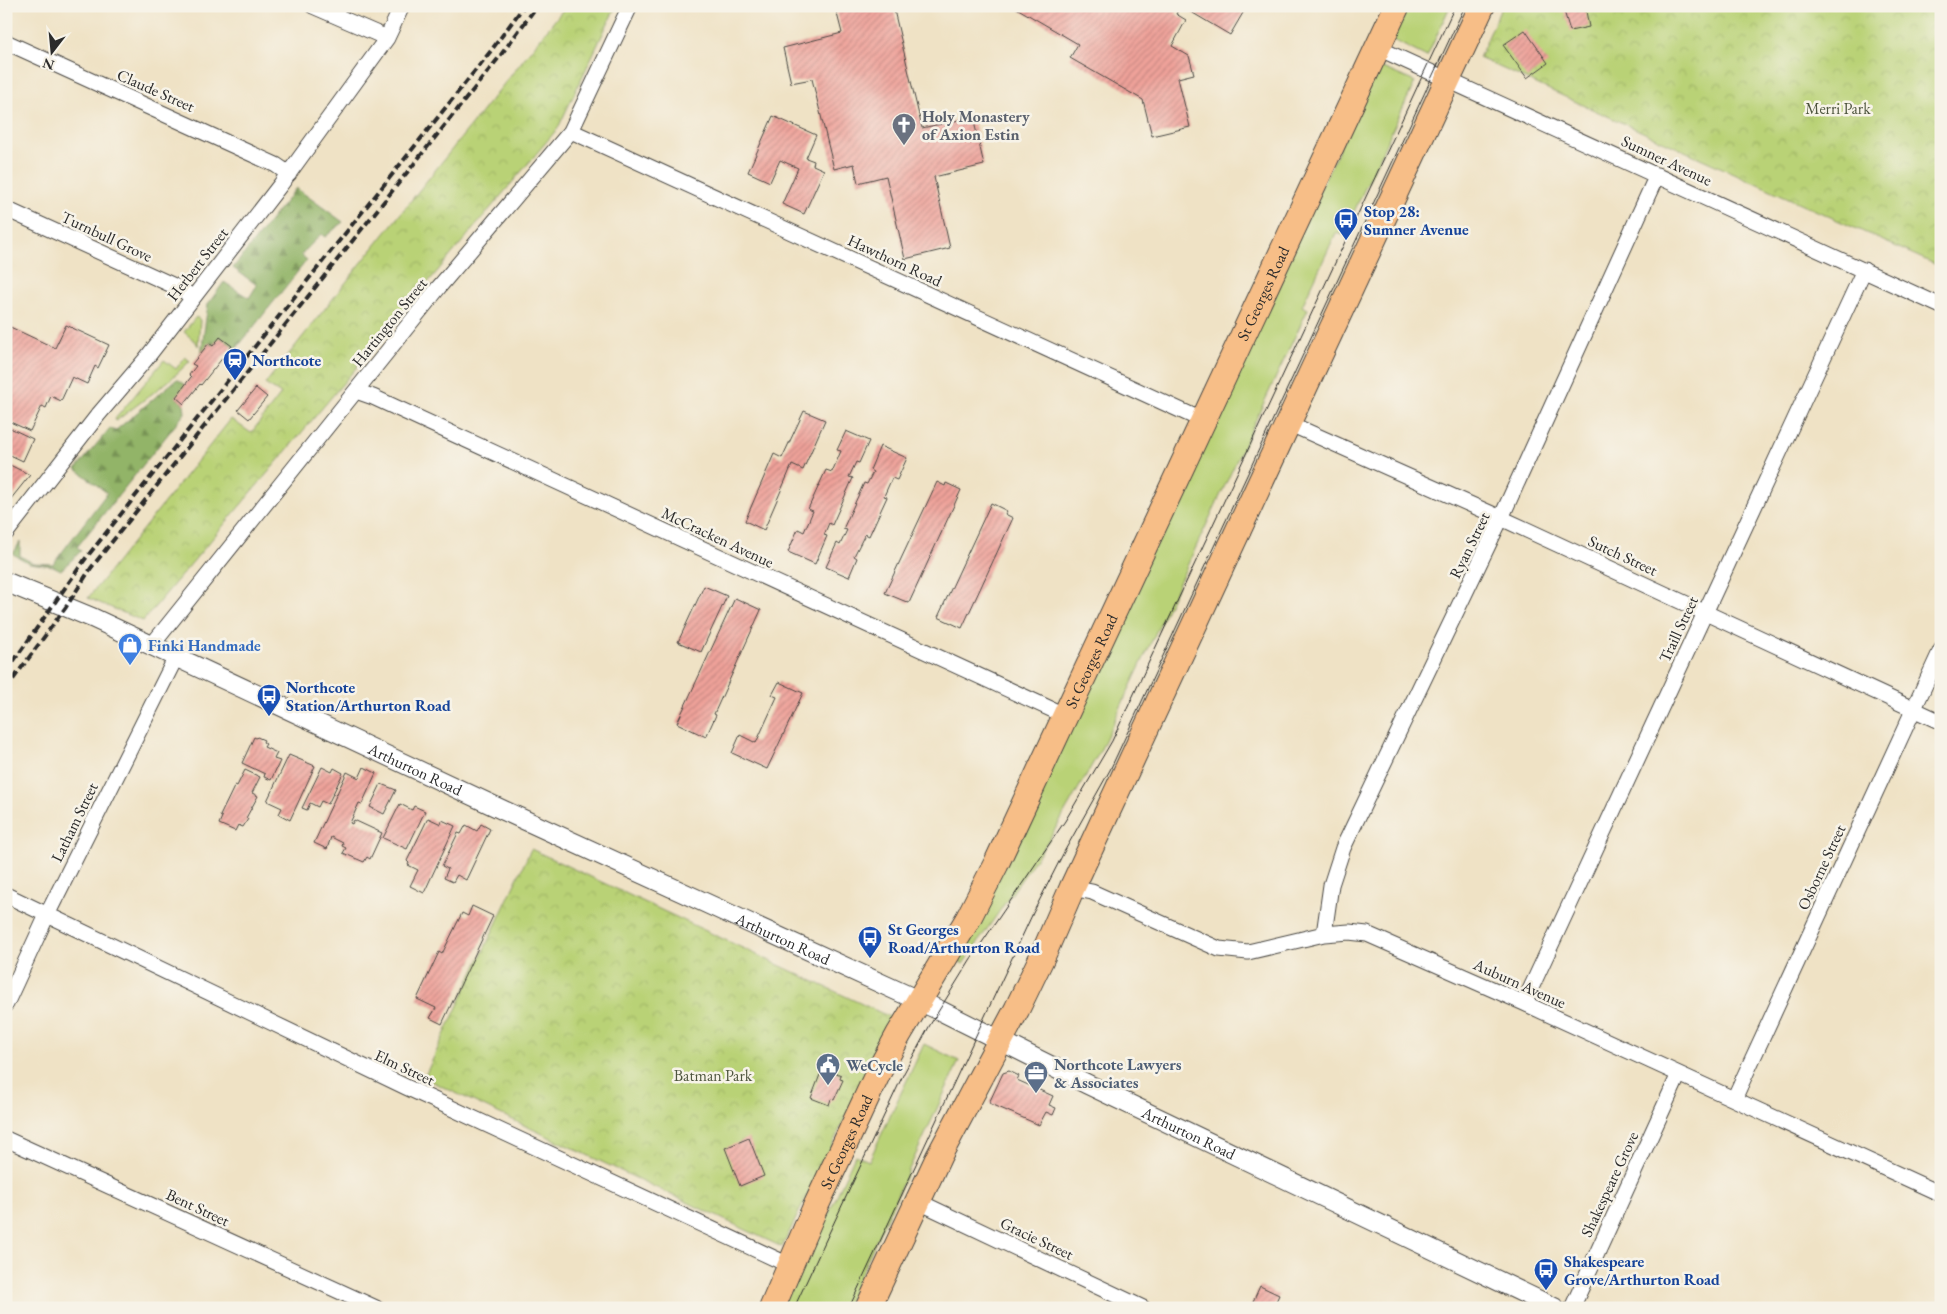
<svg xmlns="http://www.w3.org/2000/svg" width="1947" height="1314" font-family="'EB Garamond',serif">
	<defs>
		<pattern id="forest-firs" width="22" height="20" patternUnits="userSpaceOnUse" patternTransform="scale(1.25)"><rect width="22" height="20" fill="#92b467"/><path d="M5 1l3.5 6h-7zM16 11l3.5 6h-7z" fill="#779355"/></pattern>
		<pattern id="park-crowns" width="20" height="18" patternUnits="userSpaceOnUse" patternTransform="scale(1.25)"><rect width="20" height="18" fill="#b9d276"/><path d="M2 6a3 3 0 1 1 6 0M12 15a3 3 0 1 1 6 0" fill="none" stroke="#9fb466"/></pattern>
		<pattern id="building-hatch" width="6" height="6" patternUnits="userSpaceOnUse" patternTransform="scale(1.25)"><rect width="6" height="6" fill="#efa29a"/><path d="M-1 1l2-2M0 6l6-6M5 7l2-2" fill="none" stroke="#c2847e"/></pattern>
	</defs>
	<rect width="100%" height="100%" fill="#f7f3e8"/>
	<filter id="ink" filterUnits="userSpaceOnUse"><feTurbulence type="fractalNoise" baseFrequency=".02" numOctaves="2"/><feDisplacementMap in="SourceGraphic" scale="10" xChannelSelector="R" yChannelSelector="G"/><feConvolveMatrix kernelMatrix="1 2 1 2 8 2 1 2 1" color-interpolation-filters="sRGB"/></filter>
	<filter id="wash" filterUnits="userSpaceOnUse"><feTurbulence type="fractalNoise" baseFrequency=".0096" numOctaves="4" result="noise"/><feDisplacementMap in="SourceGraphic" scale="20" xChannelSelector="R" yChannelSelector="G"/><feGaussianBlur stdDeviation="1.12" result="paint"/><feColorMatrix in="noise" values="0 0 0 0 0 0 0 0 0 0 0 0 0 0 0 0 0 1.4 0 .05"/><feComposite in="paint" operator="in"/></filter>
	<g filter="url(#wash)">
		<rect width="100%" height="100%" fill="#efe2c5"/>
		<path fill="#b9d276" stroke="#727e50" d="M 1406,6 L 1450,6 L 1427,57 L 1391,39 Z
			M 1378,66 L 1415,82 L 1343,235 L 1336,233 L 1302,306 L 1308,309 L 1100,751 L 1050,838 L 963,964 L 959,961 Z
			M 196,317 L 200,320 L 198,346 L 196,342 L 184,332 Z
			M 185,357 L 190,361 L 170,380 L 116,421 L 115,419 L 164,360 L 176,369 Z
			M 924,1044 L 959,1061 L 845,1308 L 782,1308 L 797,1270 L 816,1242 L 855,1155 L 869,1161 Z"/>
		<path fill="url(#forest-firs)" stroke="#5e7049" d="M 296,188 L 343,222 L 325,237 L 321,234 L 301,255 L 307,260 L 236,349 L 220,337 L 213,346 L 209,343 L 201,354 L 208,304 L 224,282 L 249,298 L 257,285 L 233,268 Z
			M 177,379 L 186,385 L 176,397 L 184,404 L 185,413 L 77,547 L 81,551 L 61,570 L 53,566 L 29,563 L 13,554 L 20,542 L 20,556 L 33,563 L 53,564 L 107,493 L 76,469 L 110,428 L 115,431 Z"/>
		<path fill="url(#park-crowns)" stroke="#727e50" d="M 566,6 L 616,6 L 558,128 L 143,621 L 88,598 L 231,419 L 251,433 L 281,394 L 265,384 Z
			M 1502,6 L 1941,6 L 1941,267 L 1479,58 Z
			M 531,849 L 894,1019 L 782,1247 L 424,1078 Z"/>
		<g id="blocks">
			<path fill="url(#building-hatch)" d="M 835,6 L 893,6 L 922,128 L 973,117 L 984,165 L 934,177 L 950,248 L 905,259 L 886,176 L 858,183 L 854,164 L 834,169 L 812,79 L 791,83 L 783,48 L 842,33 Z
				M 1013,6 L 1180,6 L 1176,14 L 1186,20 L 1172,46 L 1189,56 L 1194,74 L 1178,78 L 1190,127 L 1152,136 L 1143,100 L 1070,58 L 1078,44 Z
				M 1181,6 L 1247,6 L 1230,35 Z
				M 1555,6 L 1585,6 L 1589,27 L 1570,31 L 1564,11 L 1556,12 Z
				M 1525,30 L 1548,63 L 1527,78 L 1503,45 Z
				M 773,116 L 816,135 L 806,158 L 814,161 L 813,165 L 824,170 L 804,214 L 782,204 L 798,168 L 780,160 L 770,182 L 748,172 Z
				M 6,325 L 55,348 L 66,325 L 109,345 L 98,368 L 95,366 L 87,384 L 72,377 L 61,401 L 51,396 L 46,408 L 42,406 L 30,431 L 6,420 Z
				M 220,337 L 232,346 L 201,385 L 200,384 L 184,404 L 176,397 L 191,377 L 189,375 L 196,366 L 192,364 L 209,343 L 213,346 Z
				M 256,388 L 267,397 L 249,419 L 238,410 Z
				M 804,411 L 825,420 L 803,470 L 792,465 L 764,530 L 745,521 L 774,454 L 782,458 Z
				M 6,426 L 33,439 L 23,461 L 6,453 Z
				M 846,431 L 869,441 L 859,463 L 856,462 L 849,477 L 853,478 L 832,525 L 829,523 L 824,535 L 827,536 L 815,564 L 788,552 L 798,529 L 804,532 L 813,511 L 808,509 L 826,470 L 832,472 L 841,451 L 837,450 Z
				M 880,446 L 907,458 L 897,480 L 892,478 L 884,496 L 887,497 L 869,536 L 865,534 L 854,556 L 857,558 L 849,577 L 826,567 L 837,543 L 840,545 L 847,530 L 843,529 L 864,483 L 867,484 L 873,472 L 870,470 Z
				M 6,463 L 30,475 L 6,505 Z
				M 937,482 L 945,486 L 946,483 L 961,490 L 909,603 L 885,593 Z
				M 991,503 L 1007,511 L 1005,514 L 1013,518 L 962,628 L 938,617 Z
				M 704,586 L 727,596 L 701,652 L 678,642 Z
				M 735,598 L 761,610 L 714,714 L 716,715 L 706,737 L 677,723 Z
				M 779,682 L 803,693 L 767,769 L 732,753 L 740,735 L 756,743 L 777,697 L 772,695 Z
				M 254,737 L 256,738 L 257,737 L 264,740 L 263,742 L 266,744 L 264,747 L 277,753 L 274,759 L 280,761 L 271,780 L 264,777 L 265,774 L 242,763 Z
				M 289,755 L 315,766 L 290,820 L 279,814 L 282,808 L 267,801 Z
				M 322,767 L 332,772 L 334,768 L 343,773 L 328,804 L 321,801 L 318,807 L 310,803 L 307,810 L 302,808 Z
				M 364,767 L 376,773 L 362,804 L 359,803 L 350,823 L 352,824 L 354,820 L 382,833 L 370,859 L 367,857 L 364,862 L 343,853 L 346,848 L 342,846 L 343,843 L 331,837 L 327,849 L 314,843 L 347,772 L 359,778 Z
				M 245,770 L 260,777 L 252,793 L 258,796 L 246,818 L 248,819 L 243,827 L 238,825 L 235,831 L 219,824 L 222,817 L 220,816 L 235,785 L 237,786 Z
				M 381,784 L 396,790 L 384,814 L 370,807 Z
				M 400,804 L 412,810 L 414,806 L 425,811 L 407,849 L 383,838 Z
				M 428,818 L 441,824 L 442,820 L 455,826 L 424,893 L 410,886 L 418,870 L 408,865 L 409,863 L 407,861 Z
				M 481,824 L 490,829 L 466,880 L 457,875 L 453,882 L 444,878 L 448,869 L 442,866 L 458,833 L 461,834 L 466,825 L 477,831 Z
				M 472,906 L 493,916 L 442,1024 L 430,1018 L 436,1008 L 417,999 L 439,952 L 442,954 L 462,913 L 468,916 Z
				M 823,1067 L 841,1075 L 840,1079 L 843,1080 L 834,1100 L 831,1099 L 829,1105 L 811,1098 Z
				M 1009,1071 L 1019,1076 L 1017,1080 L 1053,1096 L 1049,1105 L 1056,1108 L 1053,1115 L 1046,1112 L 1039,1125 L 989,1103 L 1003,1073 Z
				M 749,1138 L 764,1176 L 740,1186 L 725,1148 Z
				M 1260,1286 L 1279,1295 L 1273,1308 L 1250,1308 Z"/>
		</g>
	</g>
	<g filter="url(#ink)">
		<use href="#blocks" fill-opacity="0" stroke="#484642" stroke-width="1"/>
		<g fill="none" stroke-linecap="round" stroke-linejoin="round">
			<defs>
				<path id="minor" d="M 313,6 L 387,38
					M 6,42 L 276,165 L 289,174
					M 1378,48 L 1941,306
					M 571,131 L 1204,421
					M 6,209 L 183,290 L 192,298
					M 356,391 L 373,397 L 1066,716
					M 1288,423 L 1501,518 L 1941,722
					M 6,533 L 98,415 L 145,360 L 281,184 L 387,38 L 402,6
					M 152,645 L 439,287 L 571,131 L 630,6
					M 1072,888 L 1092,892 L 1219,949 L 1248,952 L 1324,934 L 1349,932 L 1367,934 L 1524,1003 L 1941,1194
					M 6,895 L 406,1087 L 791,1266
					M 1324,934 L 1331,885 L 1343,848 L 1501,518 L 1657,175
					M 1524,1003 L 1864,270
					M 6,1004 L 47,915 L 176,657
					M 1734,1099 L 1941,650
					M 6,1139 L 376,1308
					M 917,1201 L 1143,1308
					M 1572,1308 L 1679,1074"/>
				<g id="tertiary">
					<path id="s1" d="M 6,582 L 93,618 L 505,811 L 939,1010 L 1087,1084 L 1555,1308"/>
				</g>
				<g id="trunk">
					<path id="s2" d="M 772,1308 L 814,1210 L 879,1071 L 899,1034 L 968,919 L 996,864 L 1397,6"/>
					<path d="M 868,1308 L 939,1156 L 1017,1009 L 1043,955 L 1072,888 L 1482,6"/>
				</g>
			</defs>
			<use href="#minor" stroke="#484642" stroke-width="17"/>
			<use href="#tertiary" stroke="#484642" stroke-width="21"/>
			<use href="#trunk" stroke="#484642" stroke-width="27"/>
			<use href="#minor" stroke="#fff" stroke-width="15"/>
			<use href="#tertiary" stroke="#fff" stroke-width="19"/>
			<use href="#trunk" stroke="#f7be87" stroke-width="25"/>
			<path stroke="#2b2b2b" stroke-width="1" d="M 794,1308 L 904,1073 L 930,1025 L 970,960 L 1065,821 L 1112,741 L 1455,6
				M 849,1308 L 1033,913 L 1064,852 L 1110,770 L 1465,6"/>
			<path stroke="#2b2b2b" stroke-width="4" stroke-dasharray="8 4" stroke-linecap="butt" d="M 6,672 L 86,558 L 490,52 L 524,6
				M 6,689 L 66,607 L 91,568 L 497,60 L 537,6"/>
		</g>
	</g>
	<defs>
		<symbol id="church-pin" viewBox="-11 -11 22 30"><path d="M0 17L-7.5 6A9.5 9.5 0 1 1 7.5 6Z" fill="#6b7280" stroke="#f7f3e8"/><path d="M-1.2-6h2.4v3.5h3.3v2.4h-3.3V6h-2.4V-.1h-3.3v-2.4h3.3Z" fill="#fff"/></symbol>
		<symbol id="bus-pin" viewBox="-11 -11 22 30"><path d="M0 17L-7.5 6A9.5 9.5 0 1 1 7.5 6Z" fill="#1a4fb4" stroke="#f7f3e8"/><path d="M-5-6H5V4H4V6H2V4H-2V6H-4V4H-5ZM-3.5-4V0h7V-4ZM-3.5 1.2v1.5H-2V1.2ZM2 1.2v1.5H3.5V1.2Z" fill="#fff"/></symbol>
		<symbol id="station-pin" viewBox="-11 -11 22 30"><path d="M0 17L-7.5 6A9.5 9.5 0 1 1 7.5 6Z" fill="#1a4fb4" stroke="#f7f3e8"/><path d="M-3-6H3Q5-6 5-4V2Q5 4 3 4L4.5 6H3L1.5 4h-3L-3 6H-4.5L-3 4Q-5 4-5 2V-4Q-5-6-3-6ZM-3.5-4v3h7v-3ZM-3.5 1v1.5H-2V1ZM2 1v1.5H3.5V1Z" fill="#fff"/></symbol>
		<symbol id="shop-pin" viewBox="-11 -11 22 30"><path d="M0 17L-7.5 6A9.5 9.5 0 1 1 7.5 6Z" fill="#3f7fe0" stroke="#f7f3e8"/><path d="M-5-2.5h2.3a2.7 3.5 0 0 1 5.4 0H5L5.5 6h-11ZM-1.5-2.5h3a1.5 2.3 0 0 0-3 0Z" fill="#fff"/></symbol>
		<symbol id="civic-pin" viewBox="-11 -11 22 30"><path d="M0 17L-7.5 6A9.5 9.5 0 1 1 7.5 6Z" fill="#5c6f8a" stroke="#f7f3e8"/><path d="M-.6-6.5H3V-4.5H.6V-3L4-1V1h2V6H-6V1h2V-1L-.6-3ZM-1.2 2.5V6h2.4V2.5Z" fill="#fff"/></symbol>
		<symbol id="office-pin" viewBox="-11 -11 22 30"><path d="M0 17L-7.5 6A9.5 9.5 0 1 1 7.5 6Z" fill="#5c6f8a" stroke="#f7f3e8"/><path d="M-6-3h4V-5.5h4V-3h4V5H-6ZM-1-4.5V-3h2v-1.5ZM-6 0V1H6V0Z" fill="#fff"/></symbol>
	</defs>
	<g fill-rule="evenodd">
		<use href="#church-pin" x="890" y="111" width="28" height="38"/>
		<use href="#bus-pin" x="1332" y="206" width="28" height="38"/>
		<use href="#station-pin" x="221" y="346" width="28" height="38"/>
		<use href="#shop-pin" x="116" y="631" width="28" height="38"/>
		<use href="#bus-pin" x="255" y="682" width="28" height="38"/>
		<use href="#bus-pin" x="856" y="924" width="28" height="38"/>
		<use href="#civic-pin" x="814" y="1051" width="28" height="38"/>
		<use href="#office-pin" x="1022" y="1059" width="28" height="38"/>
		<use href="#bus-pin" x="1532" y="1256" width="28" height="38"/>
	</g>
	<g text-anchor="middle" stroke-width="5" stroke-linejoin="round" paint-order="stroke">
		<g font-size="16" fill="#2b2b2b" stroke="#f7f3e8">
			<text transform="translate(156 90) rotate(24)" y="6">Claude Street</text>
			<text transform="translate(1667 160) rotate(25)" y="6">Sumner Avenue</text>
			<text transform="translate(107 236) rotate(25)" y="6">Turnbull Grove</text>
			<text transform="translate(895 260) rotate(25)" y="6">Hawthorn Road</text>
			<text transform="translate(197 264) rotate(-52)" y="6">Herbert Street</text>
			<text dy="6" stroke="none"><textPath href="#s2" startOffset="1128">St Georges Road</textPath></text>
			<text transform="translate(389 322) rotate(-51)" y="6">Hartington Street</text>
			<text transform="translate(718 537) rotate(25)" y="6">McCracken Avenue</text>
			<text transform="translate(1469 545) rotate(-64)" y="6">Ryan Street</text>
			<text transform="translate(1623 555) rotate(25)" y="6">Sutch Street</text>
			<text transform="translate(1678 629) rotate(-65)" y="6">Traill Street</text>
			<text dy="6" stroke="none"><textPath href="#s2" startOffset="722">St Georges Road</textPath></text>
			<text dy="6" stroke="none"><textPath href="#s1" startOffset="450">Arthurton Road</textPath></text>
			<text transform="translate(74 822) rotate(-64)" y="6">Latham Street</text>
			<text transform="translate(1821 867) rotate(-65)" y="6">Osborne Street</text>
			<text dy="6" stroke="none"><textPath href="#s1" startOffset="855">Arthurton Road</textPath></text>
			<text transform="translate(1520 983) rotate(24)" y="6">Auburn Avenue</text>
			<text transform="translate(405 1067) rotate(25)" y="6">Elm Street</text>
			<text dy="6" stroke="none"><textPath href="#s1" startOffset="1305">Arthurton Road</textPath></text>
			<text dy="6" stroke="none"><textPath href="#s2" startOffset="182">St Georges Road</textPath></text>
			<text transform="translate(1609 1184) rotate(-65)" y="6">Shakespeare Grove</text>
			<text transform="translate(198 1207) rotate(25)" y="6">Bent Street</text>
			<text transform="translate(1037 1238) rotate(25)" y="6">Gracie Street</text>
		</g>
		<g font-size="16" fill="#4e553e" stroke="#f7f3e8">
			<text x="1838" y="114">Merri Park</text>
			<text x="713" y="1081">Batman Park</text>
		</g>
		<g font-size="16" font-weight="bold" fill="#5b616d" stroke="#f7f3e8" text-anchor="start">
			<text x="922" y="122">Holy Monastery<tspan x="922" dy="18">of Axion Estin</tspan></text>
		</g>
		<g font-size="16" font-weight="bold" fill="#164399" stroke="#f7f3e8" text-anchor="start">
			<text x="1364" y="217">Stop 28:<tspan x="1364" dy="18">Sumner Avenue</tspan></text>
			<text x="252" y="366">Northcote</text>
			<text x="286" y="693">Northcote<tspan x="286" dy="18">Station/Arthurton Road</tspan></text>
			<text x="888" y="935">St Georges<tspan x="888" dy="18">Road/Arthurton Road</tspan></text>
			<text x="1564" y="1267">Shakespeare<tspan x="1564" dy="18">Grove/Arthurton Road</tspan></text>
		</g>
		<g font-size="16" font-weight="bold" fill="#366cbe" stroke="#f7f3e8" text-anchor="start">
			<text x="148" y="651">Finki Handmade</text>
		</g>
		<g font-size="16" font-weight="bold" fill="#4e5e75" stroke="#f7f3e8" text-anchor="start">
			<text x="1054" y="1070">Northcote Lawyers<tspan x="1054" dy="18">&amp; Associates</tspan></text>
			<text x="846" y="1071">WeCycle</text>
		</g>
	</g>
	<rect width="1947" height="1314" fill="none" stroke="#f7f3e8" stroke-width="25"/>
	<g transform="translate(52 52) rotate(196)" stroke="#f7f3e8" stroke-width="4" paint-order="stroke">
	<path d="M0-4L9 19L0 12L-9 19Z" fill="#2b2b2b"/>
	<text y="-8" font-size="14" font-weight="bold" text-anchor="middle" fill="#2b2b2b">N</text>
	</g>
</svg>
